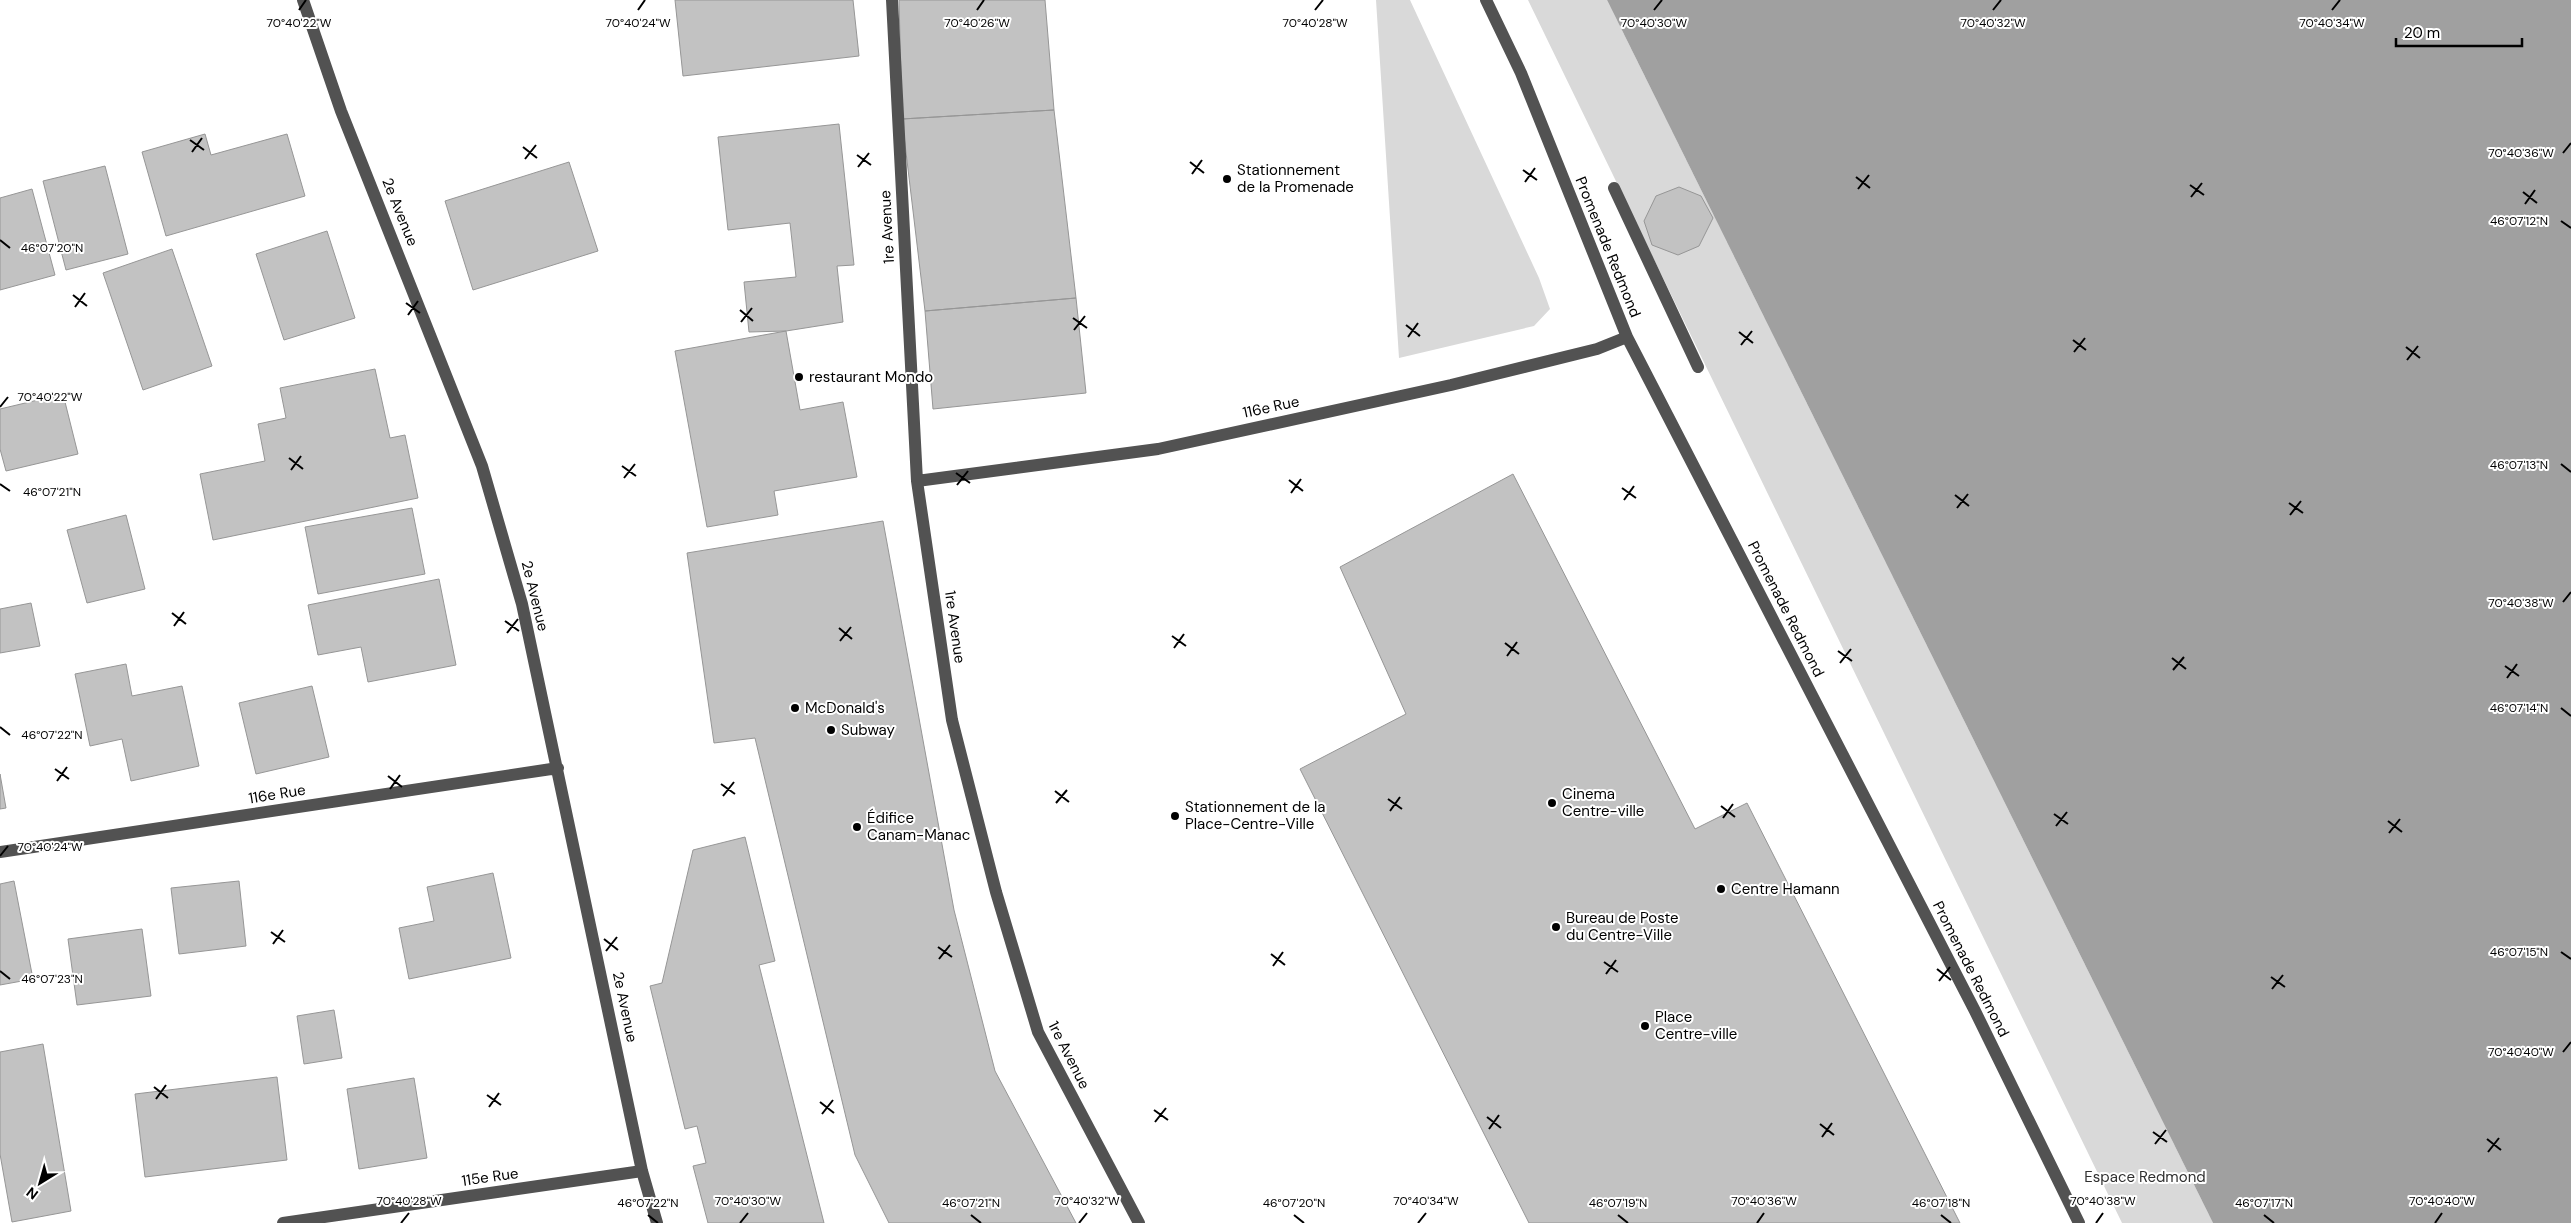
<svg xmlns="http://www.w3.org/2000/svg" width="2571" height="1223" font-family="'DM Sans',sans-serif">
	<rect width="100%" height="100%" fill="#fff"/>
	<path fill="#d9d9d9" d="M 1376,0 L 1410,0 L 1539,278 L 1550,309 L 1534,326 L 1399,358 Z
		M 1528,0 L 1607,0 L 2213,1223 L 2122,1223 Z"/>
	<path fill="#a0a0a0" d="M 1607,0 L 2571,0 L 2571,1223 L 2213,1223 Z"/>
	<path fill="#c2c2c2" stroke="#969696" d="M 675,0 L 853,0 L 859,56 L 683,76 Z
		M 899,0 L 1045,0 L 1054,110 L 902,119 Z
		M 1054,110 L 1076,298 L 925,311 L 902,119 Z
		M 839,124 L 854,265 L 837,266 L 843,322 L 786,331 L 749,332 L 744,282 L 796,277 L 790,223 L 728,230 L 718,137 Z
		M 205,134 L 211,155 L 287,134 L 305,196 L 166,236 L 142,152 Z
		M 569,162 L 598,251 L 473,290 L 445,201 Z
		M 105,166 L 128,254 L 66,270 L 43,181 Z
		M 1679,187 L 1701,196 L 1713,218 L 1699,246 L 1678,255 L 1652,245 L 1644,221 L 1656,196 Z
		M 32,189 L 55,275 L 0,290 L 0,198 Z
		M 327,231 L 355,318 L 284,340 L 256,254 Z
		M 172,249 L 212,366 L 143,390 L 103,273 Z
		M 1076,298 L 1086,393 L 933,409 L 925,311 Z
		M 786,331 L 800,410 L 843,402 L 857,477 L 774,491 L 778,515 L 707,527 L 675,351 Z
		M 375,369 L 390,438 L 405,435 L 418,498 L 213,540 L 200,474 L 265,461 L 258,424 L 286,418 L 280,388 Z
		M 63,394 L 78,454 L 6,471 L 0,449 L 0,409 Z
		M 1513,474 L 1695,829 L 1747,803 L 1960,1223 L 1529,1223 L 1300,769 L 1406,714 L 1340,567 Z
		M 412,508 L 425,574 L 318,594 L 305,527 Z
		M 126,515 L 145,589 L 87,603 L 67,530 Z
		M 883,521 L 954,910 L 995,1071 L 1076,1223 L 889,1223 L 855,1155 L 755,738 L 714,743 L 687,553 Z
		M 439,579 L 456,665 L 368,682 L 361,647 L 318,655 L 308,605 Z
		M 31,603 L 40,646 L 0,653 L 0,609 Z
		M 126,664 L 132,696 L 182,686 L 199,766 L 131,781 L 122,739 L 90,746 L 75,674 Z
		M 312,686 L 329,757 L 256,774 L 239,703 Z
		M 0,774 L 6,808 L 0,809 Z
		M 745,837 L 775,961 L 759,965 L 824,1223 L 708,1223 L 693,1166 L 706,1163 L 697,1126 L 685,1129 L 650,986 L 662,983 L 693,850 Z
		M 493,873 L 511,958 L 409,979 L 399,928 L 434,921 L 427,887 Z
		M 14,881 L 33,979 L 0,985 L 0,884 Z
		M 239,881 L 246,946 L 179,954 L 171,888 Z
		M 142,929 L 151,996 L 77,1005 L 68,939 Z
		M 334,1010 L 342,1058 L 304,1064 L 297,1016 Z
		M 43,1044 L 71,1211 L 12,1222 L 0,1154 L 0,1052 Z
		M 277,1077 L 287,1160 L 145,1177 L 135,1094 Z
		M 414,1078 L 427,1158 L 359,1169 L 347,1089 Z"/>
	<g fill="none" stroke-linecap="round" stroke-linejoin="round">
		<path stroke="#525252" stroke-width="12" d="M 303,0 L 341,111 L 482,466 L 522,604 L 642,1171 L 657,1223
			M 892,0 L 917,481 L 952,720 L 996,892 L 1038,1032 L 1139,1223
			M 1486,0 L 1521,73 L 1627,337 L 1975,1011 L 2079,1223
			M 1614,188 L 1698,367
			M 917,481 L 1158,449 L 1451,385 L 1597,349 L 1627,337
			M 0,852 L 558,768
			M 283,1223 L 642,1171"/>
	</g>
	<path fill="none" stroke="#000" stroke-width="2" d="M 299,10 L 306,0M 638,10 L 645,0M 977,10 L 984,0M 1315,10 L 1323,0M 1654,10 L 1662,0M 1993,10 L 2001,0M 2332,10 L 2340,0M 190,140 L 204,150M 523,147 L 537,158M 192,152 L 202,138M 2563,153 L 2571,143M 857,155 L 871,165M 525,159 L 536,145M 1190,162 L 1204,173M 858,167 L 869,153M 1523,170 L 1537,180M 1192,174 L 1202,160M 1856,177 L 1870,188M 1525,182 L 1535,168M 2190,185 L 2204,195M 1858,189 L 1869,175M 2523,192 L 2537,203M 2191,197 L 2202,183M 2525,204 L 2535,190M 2561,221 L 2571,228M 0,240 L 10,248M 73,295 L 87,306M 406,303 L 420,313M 75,307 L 85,293M 740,310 L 753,321M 408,315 L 418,301M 1073,318 L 1087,328M 741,322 L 752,308M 1406,325 L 1420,336M 1074,330 L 1085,316M 1739,332 L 1753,343M 1408,337 L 1418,323M 2073,340 L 2086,350M 1741,345 L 1752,331M 2406,347 L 2420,358M 2074,352 L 2085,338M 2407,360 L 2418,346M 0,407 L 8,397M 289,458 L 303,469M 2561,464 L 2571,472M 622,466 L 636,476M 291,470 L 301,456M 956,473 L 970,483M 624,478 L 635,464M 1289,480 L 1303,491M 0,484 L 10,491M 957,485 L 968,471M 1622,488 L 1636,498M 1291,493 L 1301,479M 1955,495 L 1969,506M 1624,500 L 1634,486M 2289,503 L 2303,513M 1957,508 L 1968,494M 2290,515 L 2301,501M 2563,602 L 2571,592M 172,613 L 186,624M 505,621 L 519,631M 174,626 L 184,612M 839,628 L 852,639M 507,633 L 518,619M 1172,636 L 1186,646M 840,641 L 851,627M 1505,643 L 1519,654M 1174,648 L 1184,634M 1838,651 L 1852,661M 1507,656 L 1517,642M 2172,658 L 2186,669M 1840,663 L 1851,649M 2505,666 L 2519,676M 2173,670 L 2184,657M 2507,678 L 2517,664M 2561,708 L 2571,716M 0,727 L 10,735M 55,769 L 69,779M 388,776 L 402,787M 57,781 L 67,767M 721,784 L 735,794M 390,789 L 400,775M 1055,791 L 1069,802M 723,796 L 734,782M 1388,799 L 1402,809M 1056,803 L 1067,790M 1721,806 L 1735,817M 1390,811 L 1400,797M 2054,814 L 2068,824M 1723,818 L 1733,804M 2388,821 L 2402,832M 2056,826 L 2067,812M 2389,833 L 2400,819M 0,856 L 8,846M 271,932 L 285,942M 604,939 L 618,950M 273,944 L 283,930M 938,947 L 952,957M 606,951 L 617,937M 2561,952 L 2571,959M 1271,954 L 1285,965M 939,959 L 950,945M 1604,962 L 1618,972M 1273,966 L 1283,952M 1937,969 L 1951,980M 0,971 L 10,979M 1606,974 L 1616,960M 2271,977 L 2285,987M 1939,981 L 1950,967M 2272,989 L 2283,975M 2563,1052 L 2571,1042M 154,1087 L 168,1098M 487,1095 L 501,1105M 156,1099 L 166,1085M 820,1102 L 834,1113M 489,1107 L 499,1093M 1154,1110 L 1168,1120M 822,1114 L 833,1100M 1487,1117 L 1501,1128M 1155,1122 L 1166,1108M 1820,1124 L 1834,1135M 1489,1129 L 1499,1115M 2153,1132 L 2167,1142M 1822,1137 L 1832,1123M 2487,1139 L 2501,1150M 2155,1144 L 2166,1130M 2488,1152 L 2499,1138M 648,1215 L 658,1223M 971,1215 L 981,1223M 1294,1215 L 1304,1223M 1618,1215 L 1628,1223M 1941,1215 L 1951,1223M 2264,1215 L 2274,1223M 401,1223 L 409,1213M 740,1223 L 748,1213M 1079,1223 L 1087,1213M 1418,1223 L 1426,1213M 1757,1223 L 1764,1213M 2096,1223 L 2103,1213M 2435,1223 L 2442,1213"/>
	<g fill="#000" stroke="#fff" stroke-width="2">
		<circle cx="1227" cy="179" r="5"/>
		<circle cx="799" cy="377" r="5"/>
		<circle cx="795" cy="708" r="5"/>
		<circle cx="831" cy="730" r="5"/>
		<circle cx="1552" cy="803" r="5"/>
		<circle cx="1175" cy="816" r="5"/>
		<circle cx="857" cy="827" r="5"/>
		<circle cx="1721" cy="889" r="5"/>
		<circle cx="1556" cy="927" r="5"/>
		<circle cx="1645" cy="1026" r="5"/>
	</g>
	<g text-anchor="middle" stroke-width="4" stroke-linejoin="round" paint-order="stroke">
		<g font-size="15" fill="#000" stroke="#fff" text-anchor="start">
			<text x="1237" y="175">Stationnement<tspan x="1237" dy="17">de la Promenade</tspan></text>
			<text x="809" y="382">restaurant Mondo</text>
			<text x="805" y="713">McDonald's</text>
			<text x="841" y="735">Subway</text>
			<text x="1562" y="799">Cinema<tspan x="1562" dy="17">Centre-ville</tspan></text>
			<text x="1185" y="812">Stationnement de la<tspan x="1185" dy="17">Place-Centre-Ville</tspan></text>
			<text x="867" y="823">Édifice<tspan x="867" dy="17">Canam-Manac</tspan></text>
			<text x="1731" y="894">Centre Hamann</text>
			<text x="1566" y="923">Bureau de Poste<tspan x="1566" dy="17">du Centre-Ville</tspan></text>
			<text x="1655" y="1022">Place<tspan x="1655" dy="17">Centre-ville</tspan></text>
		</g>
		<g font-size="15" fill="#000" stroke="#fff">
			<text transform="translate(400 212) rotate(68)" y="5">2e Avenue</text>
			<text transform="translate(887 227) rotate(-93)" y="5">1re Avenue</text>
			<text transform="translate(1608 247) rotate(68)" y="5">Promenade Redmond</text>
			<text transform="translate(1271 407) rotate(-12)" y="5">116e Rue</text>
			<text transform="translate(535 596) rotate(76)" y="5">2e Avenue</text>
			<text transform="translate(1786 609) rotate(63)" y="5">Promenade Redmond</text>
			<text transform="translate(955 627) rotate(82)" y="5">1re Avenue</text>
			<text transform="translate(277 794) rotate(-9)" y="5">116e Rue</text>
			<text transform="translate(1971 969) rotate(63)" y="5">Promenade Redmond</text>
			<text transform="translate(625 1007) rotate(78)" y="5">2e Avenue</text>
			<text transform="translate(1069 1055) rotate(63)" y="5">1re Avenue</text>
			<text transform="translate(490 1177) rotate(-8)" y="5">115e Rue</text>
		</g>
		<g font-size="15" fill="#303030" stroke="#fff">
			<text x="2145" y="1182">Espace Redmond</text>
		</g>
	</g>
	<g font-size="12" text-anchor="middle" fill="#000" stroke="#fff" stroke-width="4" stroke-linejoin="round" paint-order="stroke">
		<text x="299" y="27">70°40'22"W</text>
		<text x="638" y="27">70°40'24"W</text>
		<text x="977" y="27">70°40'26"W</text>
		<text x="1315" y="27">70°40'28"W</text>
		<text x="1654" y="27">70°40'30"W</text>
		<text x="1993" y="27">70°40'32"W</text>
		<text x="2332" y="27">70°40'34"W</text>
		<text x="2521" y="157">70°40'36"W</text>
		<text x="2519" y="225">46°07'12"N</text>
		<text x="52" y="252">46°07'20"N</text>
		<text x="50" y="401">70°40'22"W</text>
		<text x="2519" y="469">46°07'13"N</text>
		<text x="52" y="496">46°07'21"N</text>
		<text x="2521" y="607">70°40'38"W</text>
		<text x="2519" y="712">46°07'14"N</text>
		<text x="52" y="739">46°07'22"N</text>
		<text x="50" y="851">70°40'24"W</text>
		<text x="2519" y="956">46°07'15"N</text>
		<text x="52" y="983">46°07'23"N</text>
		<text x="2521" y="1056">70°40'40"W</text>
		<text x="409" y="1205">70°40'28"W</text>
		<text x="748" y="1205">70°40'30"W</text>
		<text x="1087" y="1205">70°40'32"W</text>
		<text x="1426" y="1205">70°40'34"W</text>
		<text x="1764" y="1205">70°40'36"W</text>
		<text x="2103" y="1205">70°40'38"W</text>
		<text x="2442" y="1205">70°40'40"W</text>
		<text x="648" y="1207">46°07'22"N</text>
		<text x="971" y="1207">46°07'21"N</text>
		<text x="1294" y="1207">46°07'20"N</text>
		<text x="1618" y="1207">46°07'19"N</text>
		<text x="1941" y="1207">46°07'18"N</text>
		<text x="2264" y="1207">46°07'17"N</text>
	</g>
	<g transform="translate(40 1183) rotate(217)" stroke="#ffffff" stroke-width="4" paint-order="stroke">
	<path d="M0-4L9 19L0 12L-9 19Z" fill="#000000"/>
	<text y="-8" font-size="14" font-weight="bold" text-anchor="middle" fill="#000000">N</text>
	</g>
	<path d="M2396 38v8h126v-8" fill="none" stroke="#000000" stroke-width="2.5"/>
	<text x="2404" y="38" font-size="15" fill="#000000" stroke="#ffffff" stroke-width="4" paint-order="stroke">20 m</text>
</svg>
